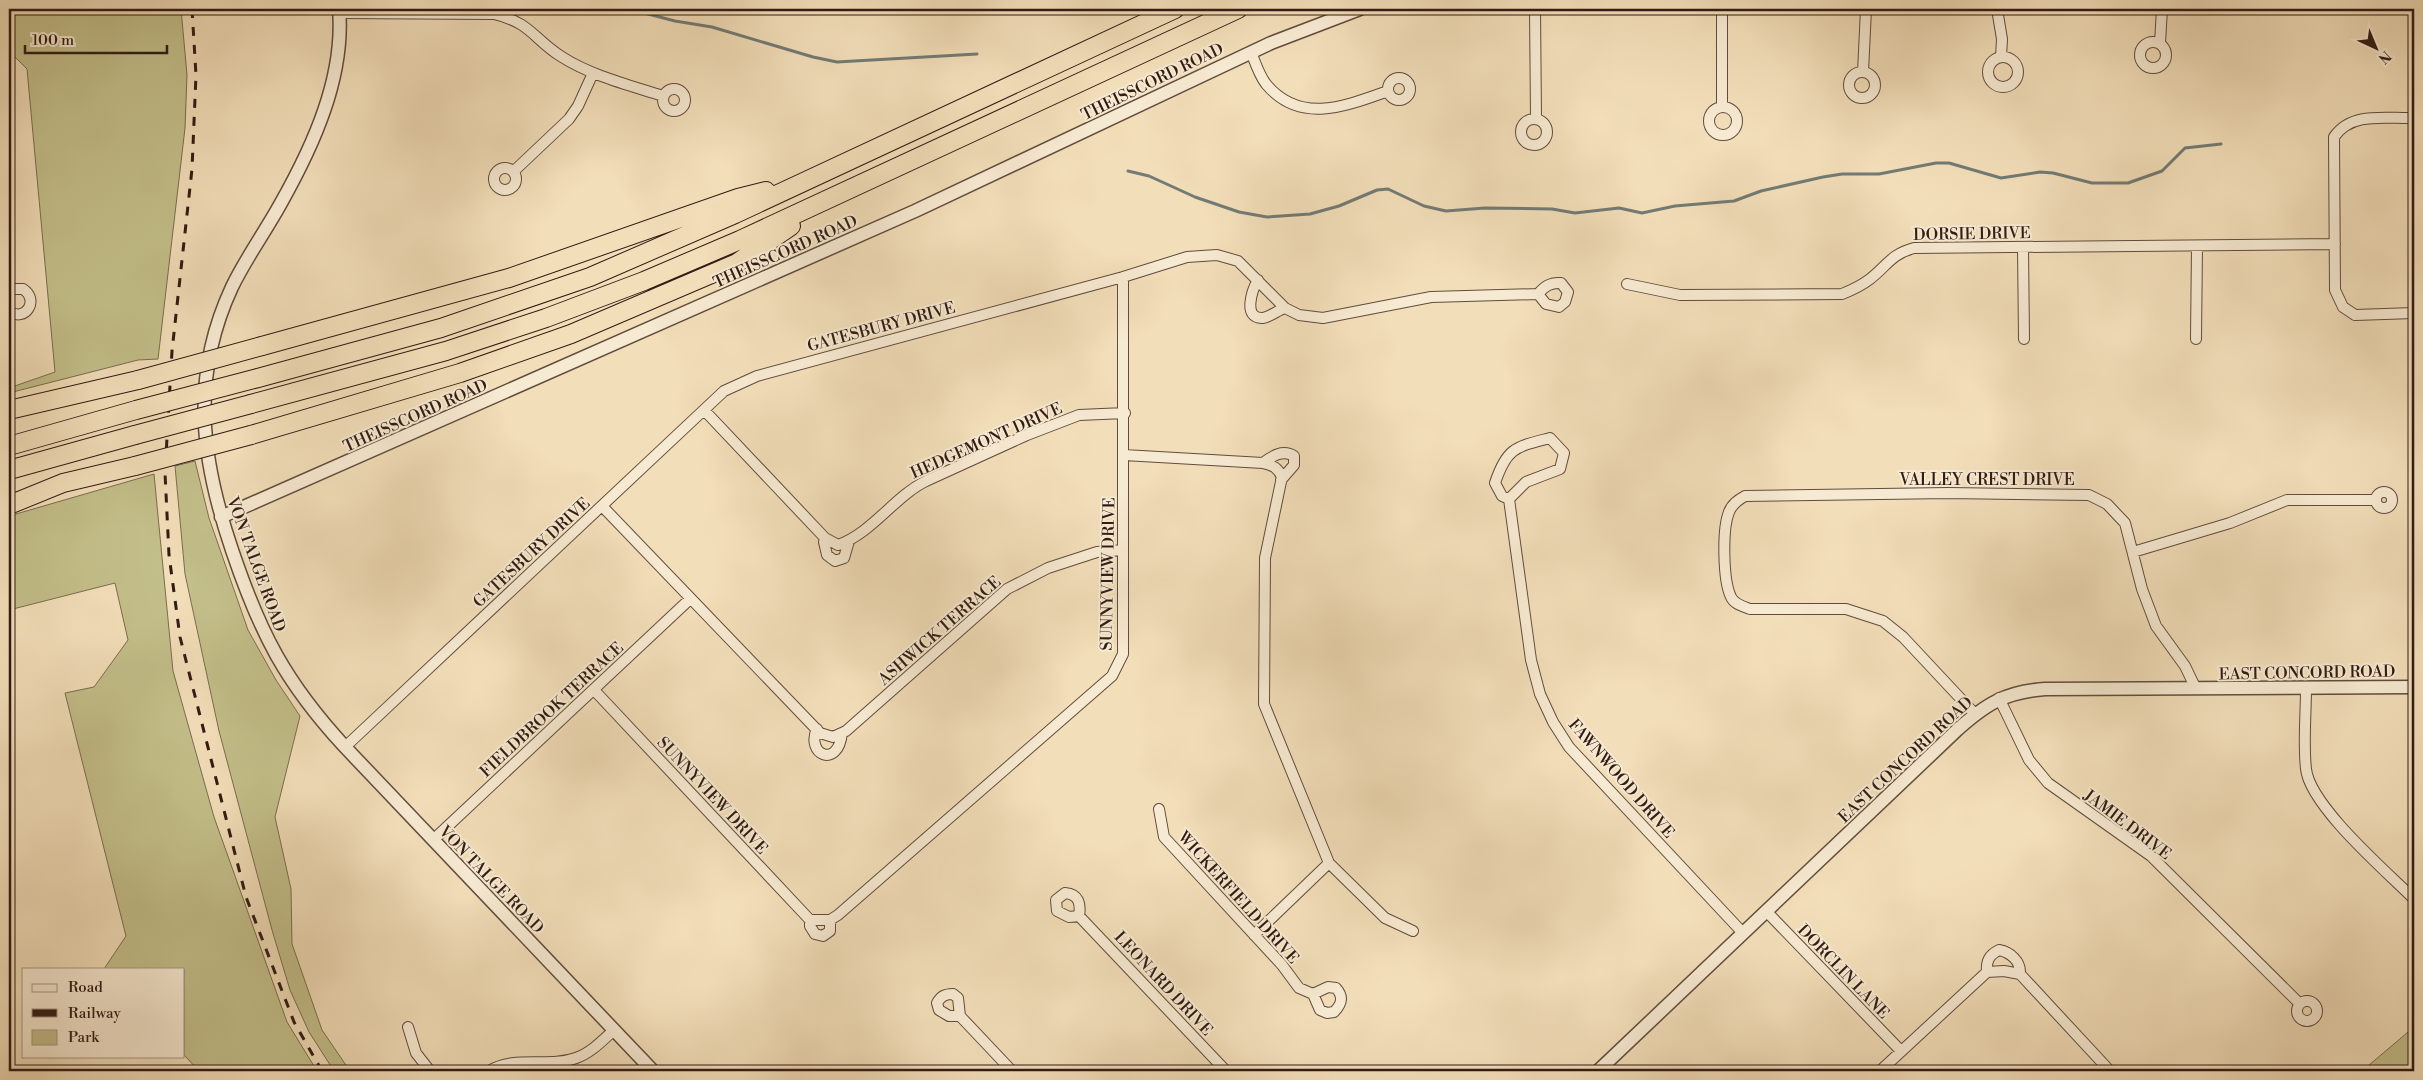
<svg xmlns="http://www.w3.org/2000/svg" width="2423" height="1080" font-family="'Libre Bodoni',serif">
	<rect width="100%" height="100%" fill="#f2deb9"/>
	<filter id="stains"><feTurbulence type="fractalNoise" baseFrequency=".004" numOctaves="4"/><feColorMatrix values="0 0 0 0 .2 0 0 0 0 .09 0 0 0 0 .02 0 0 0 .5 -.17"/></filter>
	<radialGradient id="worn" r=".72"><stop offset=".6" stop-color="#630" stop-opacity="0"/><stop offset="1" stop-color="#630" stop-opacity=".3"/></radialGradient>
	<path fill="#c3bf8a" stroke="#7a6d4f" d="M 9,9 L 181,9 L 187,75 L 185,128 L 158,359 L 138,360 L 9,393 L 9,388 L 55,372 L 27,69 L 9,51 Z
		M 195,461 L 209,518 L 248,630 L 276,680 L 300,716 L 275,817 L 291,889 L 292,944 L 322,1030 L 350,1071 L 334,1071 L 309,1032 L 290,990 L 272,930 L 219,731 L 185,574 L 175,466 Z
		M 154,474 L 173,671 L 214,817 L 287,1022 L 317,1071 L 199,1071 L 184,1055 L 184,969 L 104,969 L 126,936 L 65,693 L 94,687 L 128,640 L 115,583 L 9,610 L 9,519 L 16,514 Z
		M 2414,1027 L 2414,1071 L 2362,1071 Z"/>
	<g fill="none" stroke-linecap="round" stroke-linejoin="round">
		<path stroke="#727b75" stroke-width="3" d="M 629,9 L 675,21 L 712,27 L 813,57 L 837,62 L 977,54
			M 1128,171 L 1149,176 L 1195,197 L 1239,212 L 1267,217 L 1310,214 L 1339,206 L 1377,190 L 1388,189 L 1424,206 L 1446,211 L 1485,208 L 1552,209 L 1575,213 L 1619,208 L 1642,213 L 1675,206 L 1734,201 L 1761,191 L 1823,177 L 1842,174 L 1879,174 L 1936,163 L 1949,163 L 2001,178 L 2040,172 L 2053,173 L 2092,183 L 2128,183 L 2162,171 L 2185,148 L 2221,144"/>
		<defs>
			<path id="minor" d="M 1535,9 L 1536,118
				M 1997,9 L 2002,39 L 2001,57
				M 339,13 L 494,14 C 532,23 533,39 562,57 C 592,76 629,85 663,96
				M2140 55a13 13 0 1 1 26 0a13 13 0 1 1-26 0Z
				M 2160,43 L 2162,9
				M 1251,52 C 1255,62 1259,75 1266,84 C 1300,125 1346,106 1388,91
				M1988 72a15 15 0 1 1 30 0a15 15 0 1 1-30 0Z
				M 1863,72 L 1866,9
				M1849 85a13 13 0 1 1 26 0a13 13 0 1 1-26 0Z
				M1388 89a11 11 0 1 1 22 0a11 11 0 1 1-22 0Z
				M663 100a11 11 0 1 1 22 0a11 11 0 1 1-22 0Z
				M 1722,107 L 1722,9
				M1709 121a14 14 0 1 1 28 0a14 14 0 1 1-28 0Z
				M 2414,118 C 2386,119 2352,111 2334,137 L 2335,290 L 2343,307 L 2355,315 L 2414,313
				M1521 132a13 13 0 1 1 26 0a13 13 0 1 1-26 0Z
				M494 179a11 11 0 1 1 22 0a11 11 0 1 1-22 0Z
				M 514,171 L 569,119 L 578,106 L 593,73
				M 2023,247 L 2024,339
				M 1258,280 C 1252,290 1242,319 1263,318 C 1270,317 1278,310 1285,308
				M 1627,284 L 1680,295 L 1842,294 C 1852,290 1861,286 1870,279 C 1887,266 1891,254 1914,248 L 2335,244
				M 9,292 L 12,289 L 23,289 C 40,300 25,323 9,311
				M 2196,339 L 2197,246
				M 704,410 L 825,538 L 838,545 C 872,533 894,497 926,481 L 1027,435 L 1079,415 L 1125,413
				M 1124,455 L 1263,463 C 1273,465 1278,468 1282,477 L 1265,558 L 1264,704 L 1329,863 L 1385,918 L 1413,931
				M 1263,463 C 1272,456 1283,449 1294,456 L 1294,465 L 1281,480
				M2376 500a8 8 0 1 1 16 0a8 8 0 1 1-16 0Z
				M 1509,499 L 1502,496 L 1495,483 C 1507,447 1516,447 1550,438 L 1564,453 L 1560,469 L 1526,482 L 1509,499 L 1531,660 L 1540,694 L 1553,722 L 1569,747 L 1743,933
				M 602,506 L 820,733 L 833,737 L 846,731 L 1007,589 L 1048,568 L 1097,552 L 1123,550
				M 826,539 L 824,542 L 827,555 L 835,561 L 844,558 L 849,541
				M 2133,552 L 2230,523 L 2287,500 L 2376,500
				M 2306,688 C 2306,715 2303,742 2306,769 C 2310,806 2386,871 2414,899
				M 594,690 L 810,920 L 830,920 L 838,915 L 1112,676 L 1123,654 L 1123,277
				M 1999,698 L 2029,760 L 2048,783 L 2151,856 L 2300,1004
				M 1975,714 L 1903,637 L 1883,621 L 1846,609 L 1750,609 C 1742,606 1734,604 1731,597 C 1723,581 1722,529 1729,512 C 1732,504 1738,500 1745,496 L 1948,493 L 2089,495 L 2107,504 L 2125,523 L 2142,589 L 2156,626 L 2185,666 L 2196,689
				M 817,729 C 805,754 838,770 842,733
				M 345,747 L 724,391 L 757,376 L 1123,277 L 1187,257 L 1217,255 L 1238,261 L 1285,308 L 1299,315 L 1323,318 L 1431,297 L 1538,294 L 1546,304 L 1559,307 L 1565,302 L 1568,292 L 1561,283 C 1550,282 1544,287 1538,294
				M 1159,809 L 1164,837 L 1282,965 L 1299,988 L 1313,994 L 1328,987 L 1336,988 C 1344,997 1342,1004 1334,1012 L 1327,1013 L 1320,1010 L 1313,994
				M 433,840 L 690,599
				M 1065,893 C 1079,894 1081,904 1079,916 L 1069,917 L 1057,911 L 1056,900 Z
				M 1766,911 L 1901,1051
				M 1079,916 L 1226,1071
				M 810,920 L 810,926 L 815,934 L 823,936 L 830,931 L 830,920
				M 1254,935 L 1329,863
				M 1987,972 C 1986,961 1989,955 1999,950 C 2010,952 2021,961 2020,974
				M2297 1011a10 10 0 1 1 20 0a10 10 0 1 1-20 0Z
				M 960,1016 L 949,1016 L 939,1010 L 937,1003 C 941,996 945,994 953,994 L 958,998 L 960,1016 L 1012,1071
				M 408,1027 L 416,1053 L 430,1071
				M 489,1071 C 515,1055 548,1068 576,1058 C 591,1053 603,1040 614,1030
				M 1880,1071 L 1987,972 L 2004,971 L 2020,974 L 2110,1071"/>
			<path id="tertiary" d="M 339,9 C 345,77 313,146 281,203 C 265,232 246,258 232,287 C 190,377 201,459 232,550 C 260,633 285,682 345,747 L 653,1071
				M 221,517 L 915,211 L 1271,43 L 1360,9
				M 1598,1071 L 1957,730 C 1986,704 2005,692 2045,689 L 2414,687"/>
			<path id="motorway" d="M 262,346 L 509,278 L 738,198 L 766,191
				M 258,378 L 441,328 L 590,277 L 735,214 L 1175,9
				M 251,404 L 446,351 L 546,318 L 644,281 L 740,240 L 1238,9
				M 9,410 L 138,380
				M 251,435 L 460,373 L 571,334 L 737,263 L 791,226
				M 9,446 L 136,410
				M 9,470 L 135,435
				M 9,505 L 63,483 L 135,466"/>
		</defs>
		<use href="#minor" stroke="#614c3d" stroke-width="12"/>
		<use href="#tertiary" stroke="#614c3d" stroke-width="15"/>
		<use href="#motorway" stroke="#311b14" stroke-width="20"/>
		<use href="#minor" stroke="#f7ead2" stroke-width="10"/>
		<use href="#tertiary" stroke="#f7ead2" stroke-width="12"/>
		<use href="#motorway" stroke="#f2deb9" stroke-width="18"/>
		<path stroke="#311b14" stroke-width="3" stroke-dasharray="9 9" stroke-linecap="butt" d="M 192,9 L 196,75 L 192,169 L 172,351 L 165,473 L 169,555 L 180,637 L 246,897 L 294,1022 L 322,1071"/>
		<defs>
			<path id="motorway-bridge" d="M 138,380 L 262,346
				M 136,410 L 258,378
				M 135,435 L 251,404
				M 135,466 L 251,435"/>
		</defs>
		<use href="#motorway-bridge" stroke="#311b14" stroke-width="20" stroke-linecap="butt"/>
		<use href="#motorway-bridge" stroke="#f2deb9" stroke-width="18"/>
	</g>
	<g text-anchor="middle" stroke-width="4" stroke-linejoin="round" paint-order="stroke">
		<g font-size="16" fill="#311b14" stroke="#f7ead2">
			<text transform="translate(1152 81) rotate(-26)" y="6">THEISSCORD ROAD</text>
			<text transform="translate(1972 233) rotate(-1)" y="6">DORSIE DRIVE</text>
			<text transform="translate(785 251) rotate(-24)" y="6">THEISSCORD ROAD</text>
			<text transform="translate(881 326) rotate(-15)" y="6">GATESBURY DRIVE</text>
			<text transform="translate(415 415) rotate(-24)" y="6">THEISSCORD ROAD</text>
			<text transform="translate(986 440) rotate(-24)" y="6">HEDGEMONT DRIVE</text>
			<text x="1987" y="485">VALLEY CREST DRIVE</text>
			<text transform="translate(531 552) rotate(-43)" y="6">GATESBURY DRIVE</text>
			<text transform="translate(257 564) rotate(70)" y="6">VON TALGE ROAD</text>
			<text transform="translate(1107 574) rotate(-89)" y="6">SUNNYVIEW DRIVE</text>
			<text transform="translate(939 630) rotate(-41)" y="6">ASHWICK TERRACE</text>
			<text transform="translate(2307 672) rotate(-1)" y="6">EAST CONCORD ROAD</text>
			<text transform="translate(551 709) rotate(-43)" y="6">FIELDBROOK TERRACE</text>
			<text transform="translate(1905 759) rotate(-43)" y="6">EAST CONCORD ROAD</text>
			<text transform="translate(1622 778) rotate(49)" y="6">FAWNWOOD DRIVE</text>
			<text transform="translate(713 795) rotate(47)" y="6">SUNNYVIEW DRIVE</text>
			<text transform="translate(2128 824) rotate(37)" y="6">JAMIE DRIVE</text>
			<text transform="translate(492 879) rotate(46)" y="6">VON TALGE ROAD</text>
			<text transform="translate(1239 897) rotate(48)" y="6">WICKERFIELD DRIVE</text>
			<text transform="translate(1844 971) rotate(46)" y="6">DORCLIN LANE</text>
			<text transform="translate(1164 983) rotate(47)" y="6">LEONARD DRIVE</text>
		</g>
	</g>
	<rect width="2423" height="1080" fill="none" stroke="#f2deb9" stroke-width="30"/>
	<rect x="10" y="10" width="2403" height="1060" fill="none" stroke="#311b14" stroke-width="2.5"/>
	<rect x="15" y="15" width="2393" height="1050" fill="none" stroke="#311b14"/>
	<rect x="22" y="968" width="162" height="90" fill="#f7ead2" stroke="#a89786"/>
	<rect x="32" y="984" width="25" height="8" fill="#f7ead2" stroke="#a89786"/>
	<text x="68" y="992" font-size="15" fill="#311b14">Road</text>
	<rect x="32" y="1009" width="25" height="8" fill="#311b14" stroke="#a89786"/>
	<text x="68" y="1018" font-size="15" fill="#311b14">Railway</text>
	<rect x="32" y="1030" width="25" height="15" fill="#c3bf8a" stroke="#a89786"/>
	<text x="68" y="1042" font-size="15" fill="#311b14">Park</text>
	<g transform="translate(2376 48) rotate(136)" stroke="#f7ead2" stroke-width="4" paint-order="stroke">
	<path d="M0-4L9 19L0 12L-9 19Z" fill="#311b14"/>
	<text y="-8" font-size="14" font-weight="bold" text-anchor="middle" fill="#311b14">N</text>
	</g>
	<path d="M25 45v8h142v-8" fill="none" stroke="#311b14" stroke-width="2.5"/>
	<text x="32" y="45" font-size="15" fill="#311b14" stroke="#f7ead2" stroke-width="4" paint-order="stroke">100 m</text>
	<rect width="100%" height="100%" filter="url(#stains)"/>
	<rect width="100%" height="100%" fill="url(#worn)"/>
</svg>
